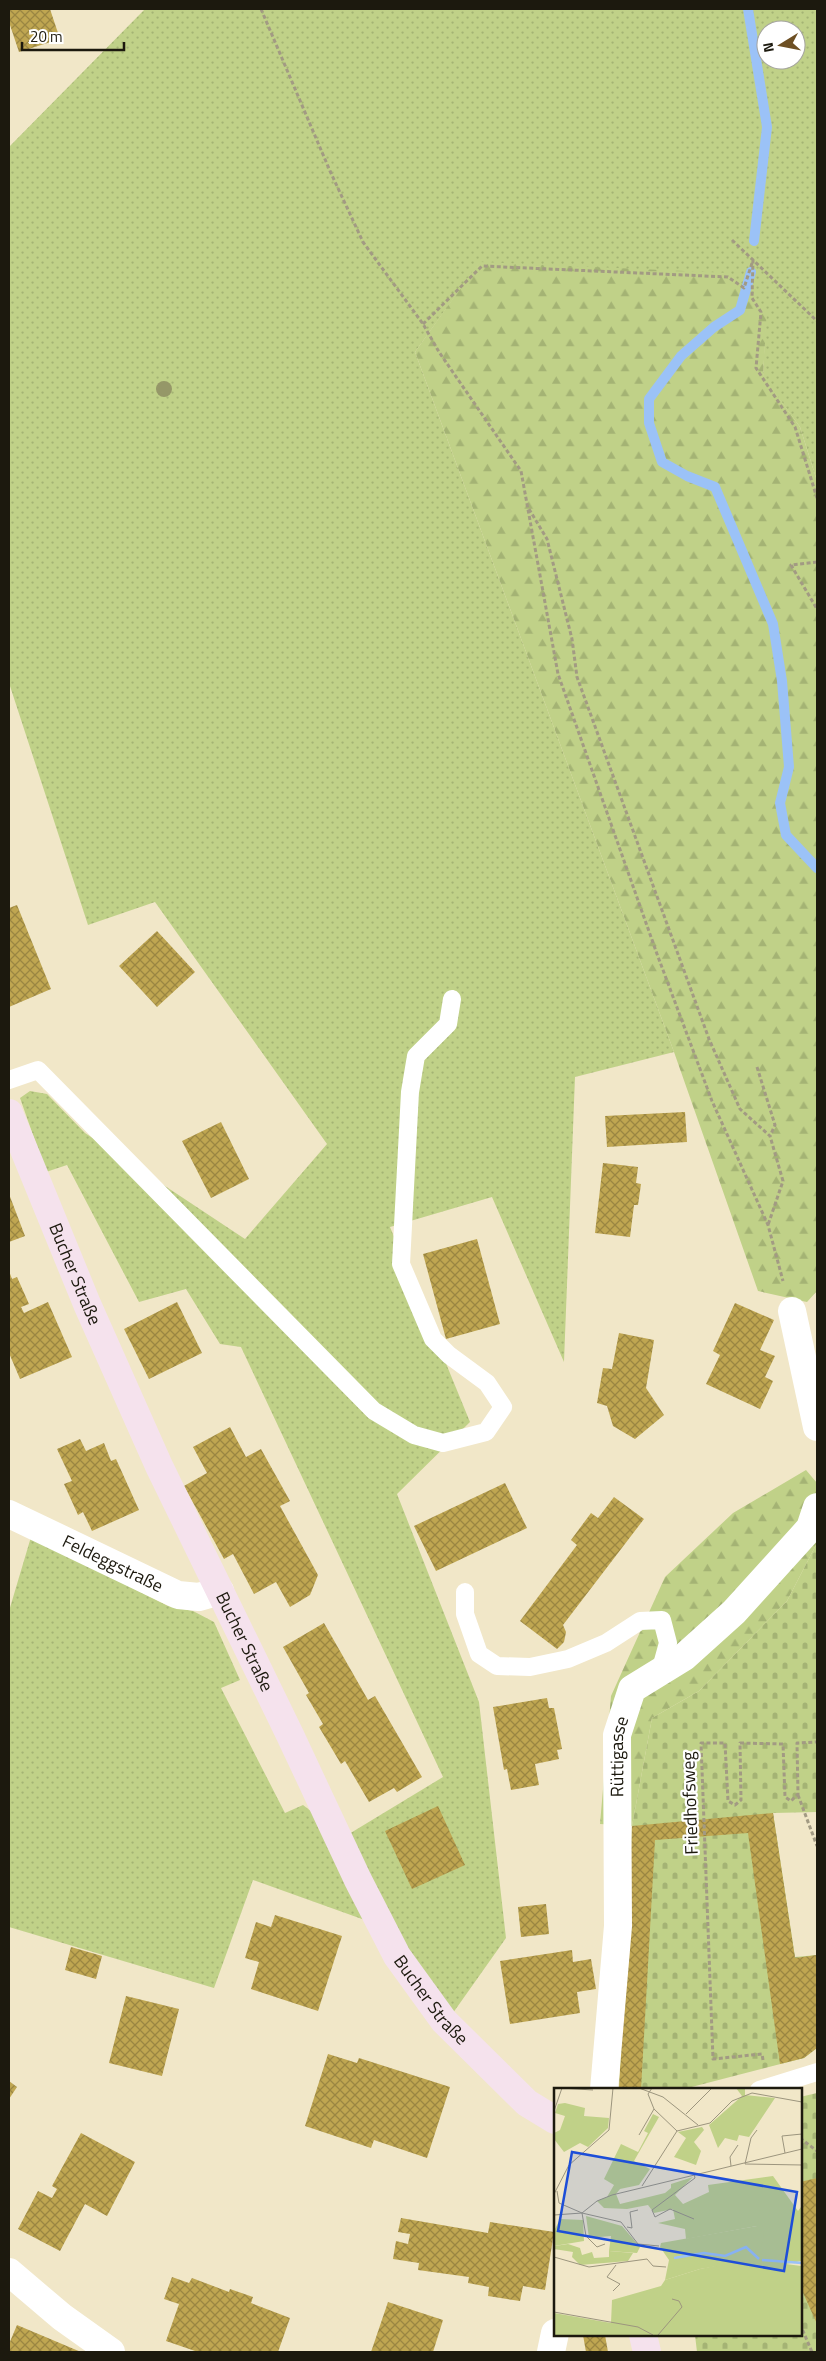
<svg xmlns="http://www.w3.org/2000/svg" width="826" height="2361" font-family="'Titillium Web',sans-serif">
	<defs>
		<pattern id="grass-dots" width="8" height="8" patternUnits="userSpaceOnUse" patternTransform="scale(1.25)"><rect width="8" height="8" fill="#c0d188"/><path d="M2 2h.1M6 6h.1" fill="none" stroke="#a4b374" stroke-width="1.8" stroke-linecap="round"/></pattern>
		<pattern id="forest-firs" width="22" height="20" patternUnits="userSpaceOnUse" patternTransform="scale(1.25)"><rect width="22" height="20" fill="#c0d188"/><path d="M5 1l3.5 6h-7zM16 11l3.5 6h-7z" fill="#a4b374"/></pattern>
		<pattern id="cemetery-stones" width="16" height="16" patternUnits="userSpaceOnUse" patternTransform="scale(1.25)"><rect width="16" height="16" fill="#c0d188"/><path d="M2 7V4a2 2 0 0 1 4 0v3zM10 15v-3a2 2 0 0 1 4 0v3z" fill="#a4b374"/></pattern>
		<pattern id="building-cross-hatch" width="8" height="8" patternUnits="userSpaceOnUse" patternTransform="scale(1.25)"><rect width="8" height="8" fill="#bfa651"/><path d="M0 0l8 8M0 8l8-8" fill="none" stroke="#9a8642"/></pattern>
	</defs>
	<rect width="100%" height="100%" fill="#f1e7c8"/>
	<path fill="url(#grass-dots)" fill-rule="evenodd" d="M 145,9 L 817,9 L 817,481 L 800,427 L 763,377 L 766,310 L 479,263 L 415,352 L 674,1052 L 575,1077 L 564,1362 L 492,1197 L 390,1227 L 470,1422 L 397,1494 L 479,1702 L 506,1938 L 448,2020 L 387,1928 L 253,1880 L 214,1988 L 9,1927 L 9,1611 L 31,1537 L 168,1606 L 193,1611 L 214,1622 L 240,1680 L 221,1688 L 285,1813 L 303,1805 L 344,1837 L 443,1777 L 241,1347 L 220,1344 L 186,1289 L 139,1302 L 67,1165 L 46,1172 L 20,1098 L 30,1091 L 47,1094 L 85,1133 L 245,1239 L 327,1144 L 155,902 L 88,925 L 9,683 L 9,147 ZM 766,30 L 796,30 L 796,60 L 766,60 Z"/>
	<path fill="url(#forest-firs)" d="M 479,262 L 730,273 L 767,310 L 763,376 L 800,427 L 817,481 L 817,1291 L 807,1302 L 758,1291 L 674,1052 L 415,352 Z
		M 806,1470 L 817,1483 L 817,1543 L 787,1601 L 699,1691 L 652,1718 L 632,1826 L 600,1824 L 611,1696 L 665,1577 L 733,1513 Z"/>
	<path fill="url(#cemetery-stones)" d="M 817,1543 L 817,1812 L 773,1813 L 795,1957 L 817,1955 L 817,2048 L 804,2058 L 680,2090 L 619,2090 L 632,1826 L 652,1718 L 699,1691 L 787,1601 Z
		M 817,2093 L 817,2352 L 697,2352 L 695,2335 L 800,2335 L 800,2097 Z"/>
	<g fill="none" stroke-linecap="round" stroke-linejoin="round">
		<path stroke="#9bc2f7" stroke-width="10" d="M 748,9 L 767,127 L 754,241
			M 751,272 L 740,310 L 714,327 L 681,356 L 649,399 L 649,423 L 662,462 L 687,476 L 715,487 L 773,624 L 782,681 L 789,767 L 780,803 L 786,835 L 817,868"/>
	</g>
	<path fill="url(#building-cross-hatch)" d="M 9,9 L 50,9 L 60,39 L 19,52 L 9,22 Z
		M 17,905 L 51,989 L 9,1007 L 9,908 Z
		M 157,931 L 195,972 L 157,1007 L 119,966 Z
		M 685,1112 L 687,1142 L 607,1147 L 605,1116 Z
		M 221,1122 L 249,1179 L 211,1198 L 182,1141 Z
		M 603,1163 L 638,1167 L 636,1183 L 641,1184 L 638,1205 L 634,1205 L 630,1237 L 595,1233 Z
		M 9,1194 L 25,1236 L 9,1242 Z
		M 477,1239 L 500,1324 L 446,1339 L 423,1254 Z
		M 9,1271 L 12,1279 L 17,1277 L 29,1304 L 21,1307 L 24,1313 L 48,1302 L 72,1357 L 20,1379 L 9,1353 Z
		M 177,1302 L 202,1353 L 149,1379 L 124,1329 Z
		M 735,1303 L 774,1320 L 760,1350 L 775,1356 L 765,1377 L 773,1381 L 760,1409 L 706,1384 L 720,1355 L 713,1351 Z
		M 619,1333 L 654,1340 L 646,1388 L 664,1415 L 635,1439 L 613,1426 L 607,1406 L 597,1403 L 603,1368 L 612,1369 Z
		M 230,1427 L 246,1457 L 261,1449 L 290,1501 L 280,1506 L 318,1575 L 310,1595 L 290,1607 L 276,1582 L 254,1594 L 233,1554 L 224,1559 L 184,1486 L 207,1473 L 193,1447 Z
		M 80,1439 L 86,1451 L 104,1443 L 111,1461 L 116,1459 L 139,1510 L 92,1531 L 83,1512 L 78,1515 L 64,1484 L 72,1481 L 57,1449 Z
		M 505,1483 L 527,1528 L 436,1571 L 414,1526 Z
		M 614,1497 L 644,1519 L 563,1625 L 566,1632 L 564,1642 L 557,1649 L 520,1621 L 577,1545 L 571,1540 L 591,1513 L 598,1518 Z
		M 324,1623 L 368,1700 L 375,1696 L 422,1777 L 397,1792 L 394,1788 L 369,1802 L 345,1761 L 341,1764 L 319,1727 L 323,1724 L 306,1695 L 309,1693 L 283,1647 Z
		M 547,1698 L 549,1708 L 554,1708 L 562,1749 L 557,1750 L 559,1759 L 535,1764 L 539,1785 L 511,1790 L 507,1769 L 504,1770 L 493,1707 Z
		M 438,1806 L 465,1865 L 412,1889 L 385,1831 Z
		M 773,1813 L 795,1958 L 817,1955 L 817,2048 L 804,2058 L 780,2064 L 748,1833 L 655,1840 L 641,2090 L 619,2090 L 632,1826 Z
		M 546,1904 L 549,1934 L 521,1937 L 518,1907 Z
		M 275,1915 L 342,1936 L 318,2011 L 251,1989 L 259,1962 L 245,1958 L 256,1922 L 271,1927 Z
		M 71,1947 L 102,1956 L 96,1979 L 65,1970 Z
		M 572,1950 L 573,1962 L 591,1959 L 596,1989 L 577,1992 L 580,2013 L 510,2024 L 500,1961 Z
		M 126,1996 L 179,2009 L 162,2076 L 109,2063 Z
		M 328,2054 L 357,2063 L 359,2058 L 450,2087 L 427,2158 L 374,2140 L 371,2148 L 305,2126 Z
		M 9,2081 L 17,2087 L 9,2099 Z
		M 81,2133 L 135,2162 L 107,2216 L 85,2204 L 60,2251 L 18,2229 L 38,2191 L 52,2198 L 57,2189 L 52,2186 Z
		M 817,2178 L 817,2324 L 800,2286 L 800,2182 Z
		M 401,2218 L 488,2233 L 490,2222 L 554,2232 L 545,2290 L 523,2286 L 520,2301 L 488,2296 L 489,2287 L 468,2283 L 469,2277 L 418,2270 L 419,2263 L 393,2259 L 396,2241 L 408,2244 L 410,2234 L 398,2232 Z
		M 172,2277 L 189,2283 L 192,2278 L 229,2292 L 230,2289 L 253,2297 L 251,2303 L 290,2318 L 278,2352 L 198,2352 L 166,2341 L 179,2304 L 164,2299 Z
		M 388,2302 L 443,2320 L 433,2352 L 371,2352 Z
		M 17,2325 L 81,2352 L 9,2352 L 9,2344 Z
		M 583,2335 L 605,2335 L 608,2352 L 586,2352 Z"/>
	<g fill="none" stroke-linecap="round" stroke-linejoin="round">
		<path stroke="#a29a83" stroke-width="3" stroke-dasharray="4 2.5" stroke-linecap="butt" d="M 261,9 L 330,171 L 363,242 L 423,324 L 439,352 L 521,471 L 558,674 L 657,954 L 712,1101 L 768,1225 L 783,1281
			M 732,240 L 817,321
			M 423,324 L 482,266 L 728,277 L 744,288 L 753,260 L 752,298 L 761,312 L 756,368 L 795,427 L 817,498
			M 529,509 L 547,539 L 572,639 L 577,677 L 709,1039 L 740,1109 L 770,1136 L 783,1181 L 768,1225
			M 817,562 L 791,565 L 817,609
			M 757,1067 L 775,1125 L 770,1136
			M 798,1795 L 817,1846
			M 763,2060 L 762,2054 L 713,2059 L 701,1743 L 725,1743 L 728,1801 L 735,1805 L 741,1800 L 740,1743 L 783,1744 L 785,1797 L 791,1801 L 798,1794 L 797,1743 L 817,1742
			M 800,2138 L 817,2151
			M 800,2324 L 812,2352"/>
		<path stroke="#fff" stroke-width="18" d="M 9,1080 L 38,1070 L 374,1411 L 414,1435 L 443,1443 L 486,1432 L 503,1407 L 487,1383 L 449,1355 L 433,1339 L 401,1264 L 410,1092 L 416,1056 L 448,1024 L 452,999
			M 465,1592 L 465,1614 L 479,1654 L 497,1666 L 530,1667 L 568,1659 L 606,1643 L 640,1621 L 662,1620 L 668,1643 L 660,1672
			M 759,2090 L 817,2072"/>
		<g stroke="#fff" stroke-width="28">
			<path d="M 792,1311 L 817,1427"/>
			<path id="s1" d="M 9,1514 L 178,1595 L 199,1597 L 220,1591"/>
			<path id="s2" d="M 604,2090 L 618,1926 L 617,1735 L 632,1689 L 684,1657 L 734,1612 L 810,1528 L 817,1507"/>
			<path d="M 9,2272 L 62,2317 L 111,2352"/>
			<path d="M 551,2352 L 555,2333"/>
		</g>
		<g stroke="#f5e2ed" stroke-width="28">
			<path id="s3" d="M 9,1113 L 87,1304 L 159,1466 L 290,1735 L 358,1880 L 397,1956 L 444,2021 L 527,2103 L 555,2120"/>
			<path d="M 643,2335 L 647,2352"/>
		</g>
	</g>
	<circle fill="#959768" cx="164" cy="389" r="8"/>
	<g text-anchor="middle" stroke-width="4.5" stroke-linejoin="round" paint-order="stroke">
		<g font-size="18" fill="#1c190e" stroke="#fff">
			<text dy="6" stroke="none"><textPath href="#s3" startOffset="174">Bucher Straße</textPath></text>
			<text dy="6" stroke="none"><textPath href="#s1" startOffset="115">Feldeggstraße</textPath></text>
			<text dy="6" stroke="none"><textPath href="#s3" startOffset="579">Bucher Straße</textPath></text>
			<text dy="6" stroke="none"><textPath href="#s2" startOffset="334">Rüttigasse</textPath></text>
			<text transform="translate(690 1803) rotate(-92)" y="6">Friedhofsweg</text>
			<text dy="6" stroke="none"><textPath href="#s3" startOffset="984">Bucher Straße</textPath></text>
		</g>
	</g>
	<g transform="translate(554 2088)">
		<rect width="248" height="248" fill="#f1e7c8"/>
		<path d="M 182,0 L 191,0 L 191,7 L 221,10 L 195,49 L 185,47 L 183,53 L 171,50 L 164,60 L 155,37 L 188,8 ZM 11,15 L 31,20 L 30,28 L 55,30 L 54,40 L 34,59 L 26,55 L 10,64 L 0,51 L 0,45 L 6,42 L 11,28 L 1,25 L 4,16 ZM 99,26 L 105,29 L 80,73 L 96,81 L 85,97 L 66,101 L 62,106 L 66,116 L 111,105 L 117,100 L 117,96 L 139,89 L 121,107 L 129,116 L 155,104 L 154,97 L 219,88 L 244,123 L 247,119 L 247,173 L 232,176 L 247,178 L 247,247 L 0,247 L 0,225 L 57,235 L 58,212 L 107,198 L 111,192 L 146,181 L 195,171 L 203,138 L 132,151 L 131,141 L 104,135 L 121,131 L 119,121 L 100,125 L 94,117 L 73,121 L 50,120 L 43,113 L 53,109 L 60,97 L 50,91 L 67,56 L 84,64 L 94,45 L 90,43 ZM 148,39 L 150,42 L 140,54 L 147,63 L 142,77 L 120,69 L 132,50 L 124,44 Z" fill="#c0d188"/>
		<path d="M 203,138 L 210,146 L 205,169 L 201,172 L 146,181 L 111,192 L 115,172 L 106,159 L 107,155 ZM 0,149 L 1,158 L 14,156 L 26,160 L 28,167 L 38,164 L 40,170 L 55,169 L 55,163 L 79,165 L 74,173 L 26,177 L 18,169 L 19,164 L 0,161 Z" fill="#c0d188"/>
		<path d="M 32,128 L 68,138 L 86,159 L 83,165 L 55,163 L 57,148 L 35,150 ZM 6,131 L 29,132 L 30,153 L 0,158 L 0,143 Z" fill="#c0d188"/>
		<path fill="none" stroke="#9bc2f7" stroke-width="2.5" d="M 120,170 L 150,165 L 171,168 L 192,159 L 205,171M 208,172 L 248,175"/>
		<path fill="none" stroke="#9c957e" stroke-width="1" d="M 7,0 L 39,2M 85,0 L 109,9 L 144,37M 98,0 L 94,6 L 100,21 L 123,43M 0,23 L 8,0M 132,26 L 157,1M 203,42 L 197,50 L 191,76 L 248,77M 85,47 L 100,21M 231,65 L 228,48 L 248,46M 177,78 L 176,69 L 184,57M 140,86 L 141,90 L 98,122 L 101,129 L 116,121 L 140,131M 88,98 L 123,43 L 156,35 L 178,13 L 198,5 L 248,14M 3,103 L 5,115 L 28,125M 0,106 L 15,77 L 55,42 L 59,0M 28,125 L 43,113 L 58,107 L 248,61M 28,125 L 32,148 L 43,159 L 51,156M 0,127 L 28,125 L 67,134 L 84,156 L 105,158M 73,139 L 78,140 L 76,124 L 84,122M 0,169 L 35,179 L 93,171 L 99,178 L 112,179M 59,203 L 66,196 L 53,189 L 62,177M 0,224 L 84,239 L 99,247M 104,247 L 128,219 L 125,213 L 118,211"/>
		<path fill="#1d4ed8" fill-opacity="0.15" stroke="#1d4ed8" stroke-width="2.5" d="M 18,64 L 243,104 L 230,183 L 4,143 Z"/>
		<rect width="248" height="248" fill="none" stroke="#1c190e" stroke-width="2.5"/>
	</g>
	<rect width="826" height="2361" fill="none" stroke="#1c190e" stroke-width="20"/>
	<g transform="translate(781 45) rotate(260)"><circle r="24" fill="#ffffff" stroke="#a4a39f"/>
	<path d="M0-4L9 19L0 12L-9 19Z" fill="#6d4f23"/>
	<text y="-8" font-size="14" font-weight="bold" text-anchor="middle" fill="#1c190e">N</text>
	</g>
	<path d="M22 42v8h102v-8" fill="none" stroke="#1c190e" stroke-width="2.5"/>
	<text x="30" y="42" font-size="15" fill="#1c190e" stroke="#ffffff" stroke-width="4" paint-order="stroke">20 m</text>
</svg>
